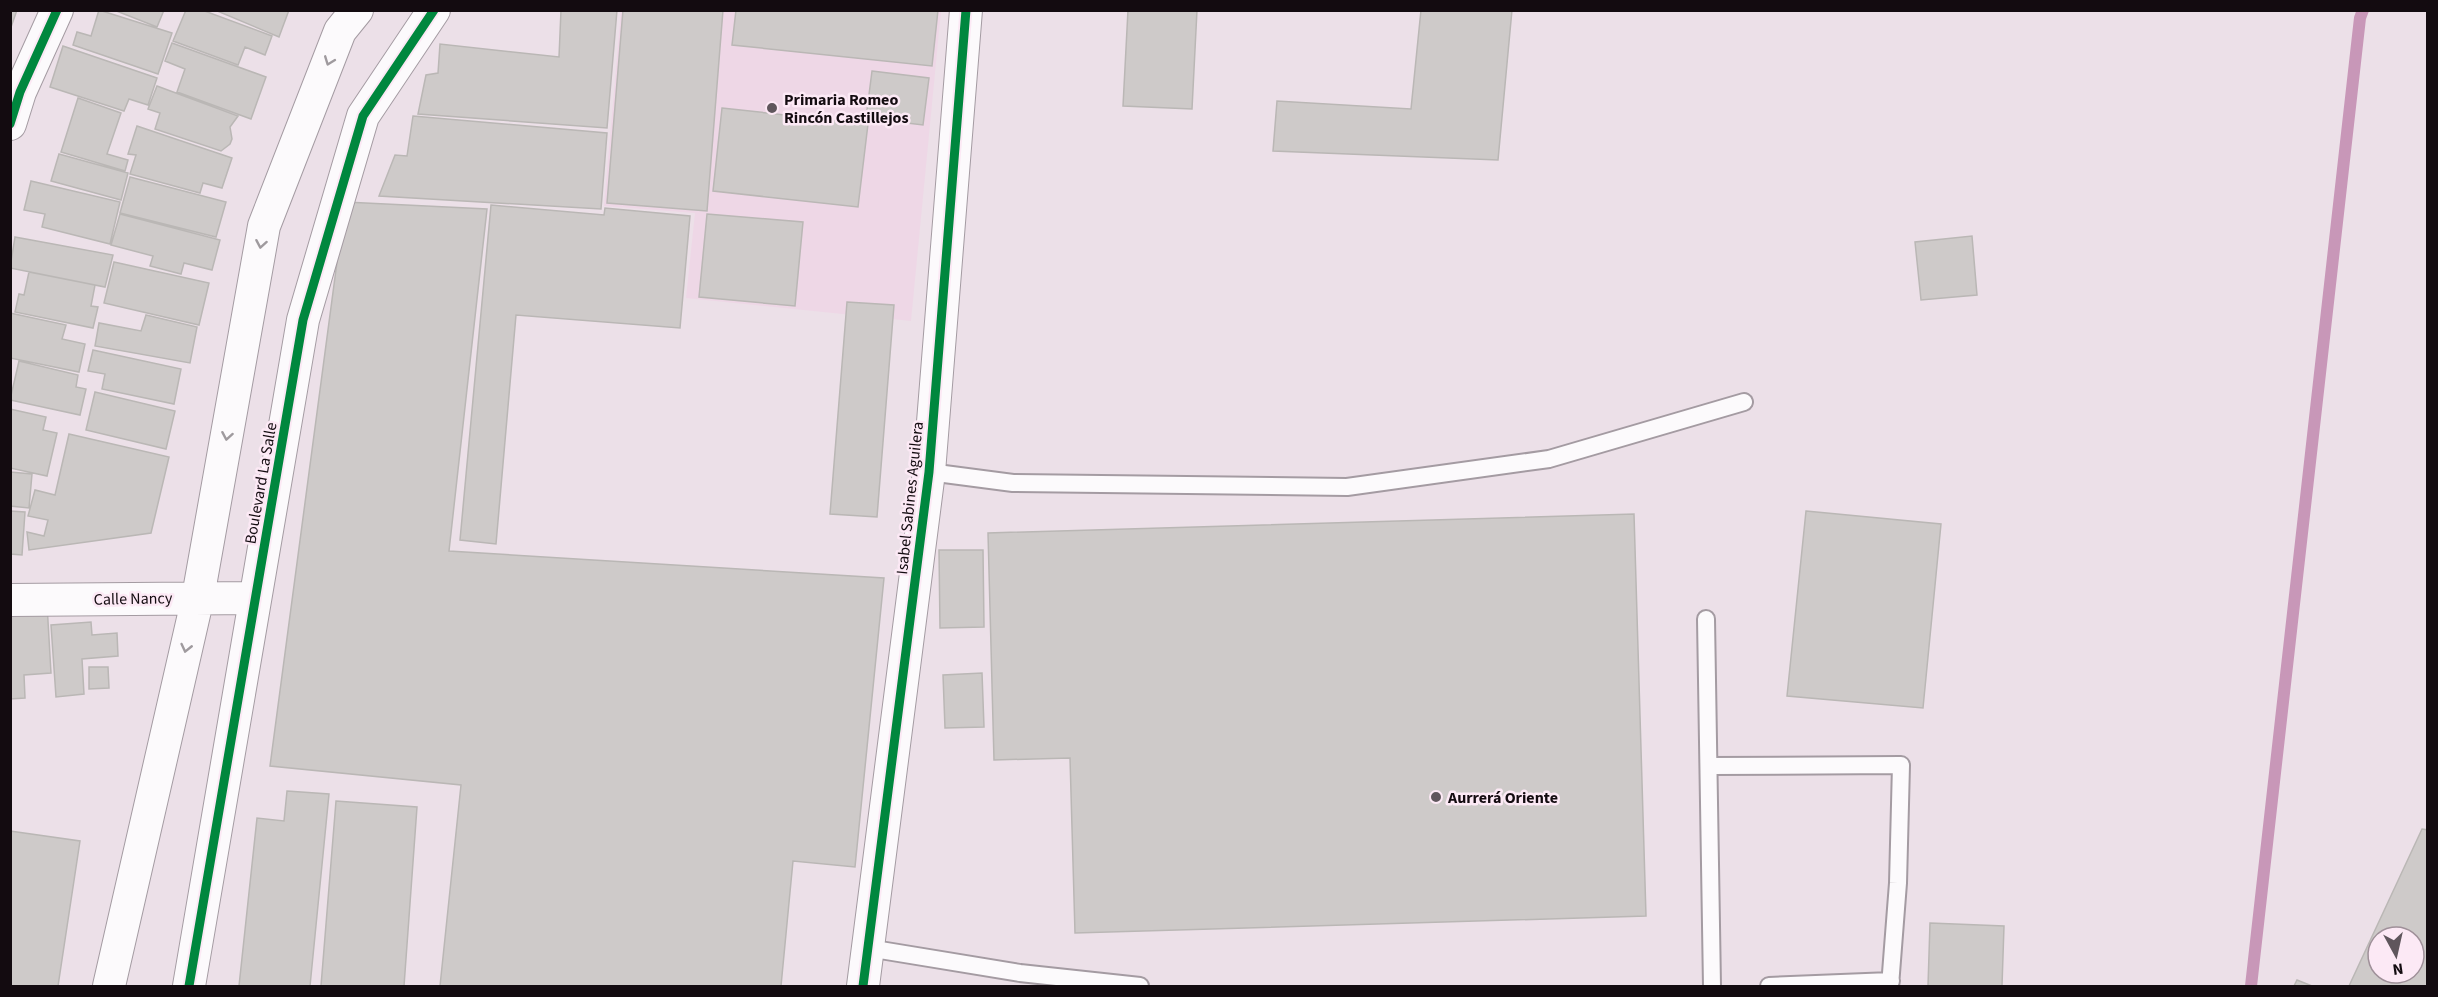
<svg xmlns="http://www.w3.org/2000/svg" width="2438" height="997" font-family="'Source Sans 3',sans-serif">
	<rect width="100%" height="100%" fill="#ece0e8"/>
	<path fill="#eed7e6" d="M 621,11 L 941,11 L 911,321 L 686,298 L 695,213 L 604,206 Z"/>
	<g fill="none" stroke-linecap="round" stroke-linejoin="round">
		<path stroke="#c897b8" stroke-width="12" d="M 2251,986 L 2360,18 L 2363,10"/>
	</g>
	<path fill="#cecac9" stroke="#bab7b5" stroke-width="1.5" fill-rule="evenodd" d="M 10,10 L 17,10 L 10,30 Z
		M 99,10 L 172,33 L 158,74 L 73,45 L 77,32 L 91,36 Z
		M 114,10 L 164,10 L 157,27 Z
		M 186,10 L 202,10 L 272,36 L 265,55 L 245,47 L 238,65 L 173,41 Z
		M 215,10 L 289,10 L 279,37 Z
		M 561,10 L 617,10 L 607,128 L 418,114 L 426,75 L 438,73 L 440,44 L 559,57 Z
		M 623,10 L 723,10 L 707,211 L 607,203 Z
		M 736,10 L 938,10 L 932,66 L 732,45 Z
		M 1128,10 L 1197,10 L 1192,109 L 1123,106 Z
		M 1421,10 L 1512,10 L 1498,160 L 1273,151 L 1277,101 L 1411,109 Z
		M 172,43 L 266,77 L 251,119 L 177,92 L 185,69 L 165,61 Z
		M 63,46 L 157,78 L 148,105 L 129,99 L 124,111 L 50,87 Z
		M 872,71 L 929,78 L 923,125 L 866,118 Z
		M 157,86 L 238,116 L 230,127 L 232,139 L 230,144 L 221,151 L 155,129 L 160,113 L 148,109 Z
		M 78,98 L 121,113 L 107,154 L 128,160 L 125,171 L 61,152 Z
		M 722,108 L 868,124 L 858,207 L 713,191 Z
		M 413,116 L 607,133 L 601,209 L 379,196 L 395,155 L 407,156 Z
		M 137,126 L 232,158 L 222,188 L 203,183 L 200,193 L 130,174 L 136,155 L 128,154 Z
		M 59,154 L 128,173 L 121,200 L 51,181 Z
		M 130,177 L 226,202 L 216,237 L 120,213 Z
		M 31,181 L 120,202 L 110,244 L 42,227 L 45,214 L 24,210 Z
		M 345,202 L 487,209 L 449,551 L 884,578 L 855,867 L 793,861 L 781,986 L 440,986 L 461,785 L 270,766 Z
		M 491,205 L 604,215 L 605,208 L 690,216 L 680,328 L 516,315 L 496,544 L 460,540 Z
		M 120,214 L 220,240 L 212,270 L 184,263 L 181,274 L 150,266 L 153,256 L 111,245 Z
		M 707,214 L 803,222 L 795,306 L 699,297 Z
		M 1972,236 L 1977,295 L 1921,300 L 1915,242 Z
		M 15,237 L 113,255 L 105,287 L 10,268 Z
		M 114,262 L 209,283 L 199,325 L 104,303 Z
		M 29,272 L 95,285 L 91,306 L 98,307 L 93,328 L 15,312 L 19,294 L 24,295 Z
		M 847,302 L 894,305 L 877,517 L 830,514 Z
		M 10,313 L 66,325 L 62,339 L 85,344 L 79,372 L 10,358 Z
		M 146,315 L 197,327 L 190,363 L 95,346 L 99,323 L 141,331 Z
		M 93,350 L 181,369 L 174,404 L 102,389 L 105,374 L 88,371 Z
		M 19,361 L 78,375 L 76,387 L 86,389 L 80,415 L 10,400 Z
		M 95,392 L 175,411 L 166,449 L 86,430 Z
		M 10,409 L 46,417 L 43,430 L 57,433 L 47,476 L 10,468 Z
		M 69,434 L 169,457 L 151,533 L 29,550 L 27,532 L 44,536 L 48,520 L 28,516 L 35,490 L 55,495 Z
		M 10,472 L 32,474 L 29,508 L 10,506 Z
		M 10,511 L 25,512 L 22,555 L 10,554 Z
		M 1806,511 L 1941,524 L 1923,708 L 1787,696 Z
		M 1634,514 L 1646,916 L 1075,933 L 1070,758 L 994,760 L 988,533 Z
		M 939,550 L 983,550 L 984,627 L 940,628 Z
		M 47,604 L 51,673 L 24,675 L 25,698 L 10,699 L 10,606 Z
		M 91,622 L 92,635 L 117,633 L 118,656 L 82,659 L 84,694 L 56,697 L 51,625 Z
		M 89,667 L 108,667 L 109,688 L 89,689 Z
		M 982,673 L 984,727 L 945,728 L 943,675 Z
		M 287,791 L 329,794 L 310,986 L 239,986 L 257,818 L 284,821 Z
		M 336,801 L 417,807 L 404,986 L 321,986 Z
		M 2422,829 L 2428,830 L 2428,986 L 2349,986 ZM 2378,937 L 2414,937 L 2414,973 L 2378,973 Z
		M 10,831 L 80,841 L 58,986 L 10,986 Z
		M 1930,923 L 2004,926 L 2002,986 L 1928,986 Z
		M 2297,980 L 2312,986 L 2294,986 Z"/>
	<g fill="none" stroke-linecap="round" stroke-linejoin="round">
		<defs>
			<path id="service" d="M 929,472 L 1013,483 L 1347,487 L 1549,459 L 1744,402
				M 1706,619 L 1712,986
				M 1709,766 L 1901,765 L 1898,883 L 1890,986
				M 868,948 L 1020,973 L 1140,986
				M 1769,986 L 1891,981"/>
			<path id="minor" d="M 10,124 L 20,92 L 57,10
				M 10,600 L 255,598
				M 109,986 L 198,597 L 264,226 L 340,31 L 357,10
				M 189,986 L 303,320 L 363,116 L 434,10
				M 863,986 L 929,472 L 966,10"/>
		</defs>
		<use href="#service" stroke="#a49ba2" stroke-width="20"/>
		<use href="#minor" stroke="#a49ba2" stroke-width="34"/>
		<use href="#service" stroke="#fcfafc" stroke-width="16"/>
		<use href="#minor" stroke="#fcfafc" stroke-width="32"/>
		<defs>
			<path id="cycleway" d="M 10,124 L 20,92 L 57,10
				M 189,986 L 303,320 L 363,116 L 434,10
				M 863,986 L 929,472 L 966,10"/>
		</defs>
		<use href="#cycleway" stroke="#fce9f5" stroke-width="13"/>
		<use href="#cycleway" stroke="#00873e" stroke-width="9"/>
	</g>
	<defs><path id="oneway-chevron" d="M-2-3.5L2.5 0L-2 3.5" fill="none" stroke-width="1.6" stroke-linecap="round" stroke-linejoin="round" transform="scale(1.5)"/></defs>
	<g stroke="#9f9a9e">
		<use href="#oneway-chevron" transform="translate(329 61) rotate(111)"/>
		<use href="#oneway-chevron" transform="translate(261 244) rotate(100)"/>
		<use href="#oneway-chevron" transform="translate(227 436) rotate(100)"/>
		<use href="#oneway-chevron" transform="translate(186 648) rotate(103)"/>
	</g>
	<g fill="#5f565c" stroke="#fce9f5" stroke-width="2">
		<circle cx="772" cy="108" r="6"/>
		<circle cx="1436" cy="797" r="6"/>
	</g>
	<g text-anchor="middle" stroke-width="5" stroke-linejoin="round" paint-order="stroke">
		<g font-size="16" font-weight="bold" fill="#130b10" stroke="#fce9f5" text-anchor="start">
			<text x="784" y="105">Primaria Romeo<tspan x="784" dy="18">Rincón Castillejos</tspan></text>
			<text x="1448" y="803">Aurrerá Oriente</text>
		</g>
		<g font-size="16" fill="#130b10" stroke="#fce9f5">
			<text transform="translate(260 483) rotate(-80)" y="6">Boulevard La Salle</text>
			<text transform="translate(909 498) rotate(-84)" y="6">Isabel Sabines Aguilera</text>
			<text transform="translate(133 598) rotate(-1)" y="6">Calle Nancy</text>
		</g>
	</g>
	<rect width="2438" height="997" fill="none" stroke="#130b10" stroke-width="24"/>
	<g transform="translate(2396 955) rotate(172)"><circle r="28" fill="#fce9f5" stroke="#9f9099" stroke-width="1.5"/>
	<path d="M0-4.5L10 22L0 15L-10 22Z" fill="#5f565c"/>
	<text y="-9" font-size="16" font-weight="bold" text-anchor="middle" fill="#130b10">N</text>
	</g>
</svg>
